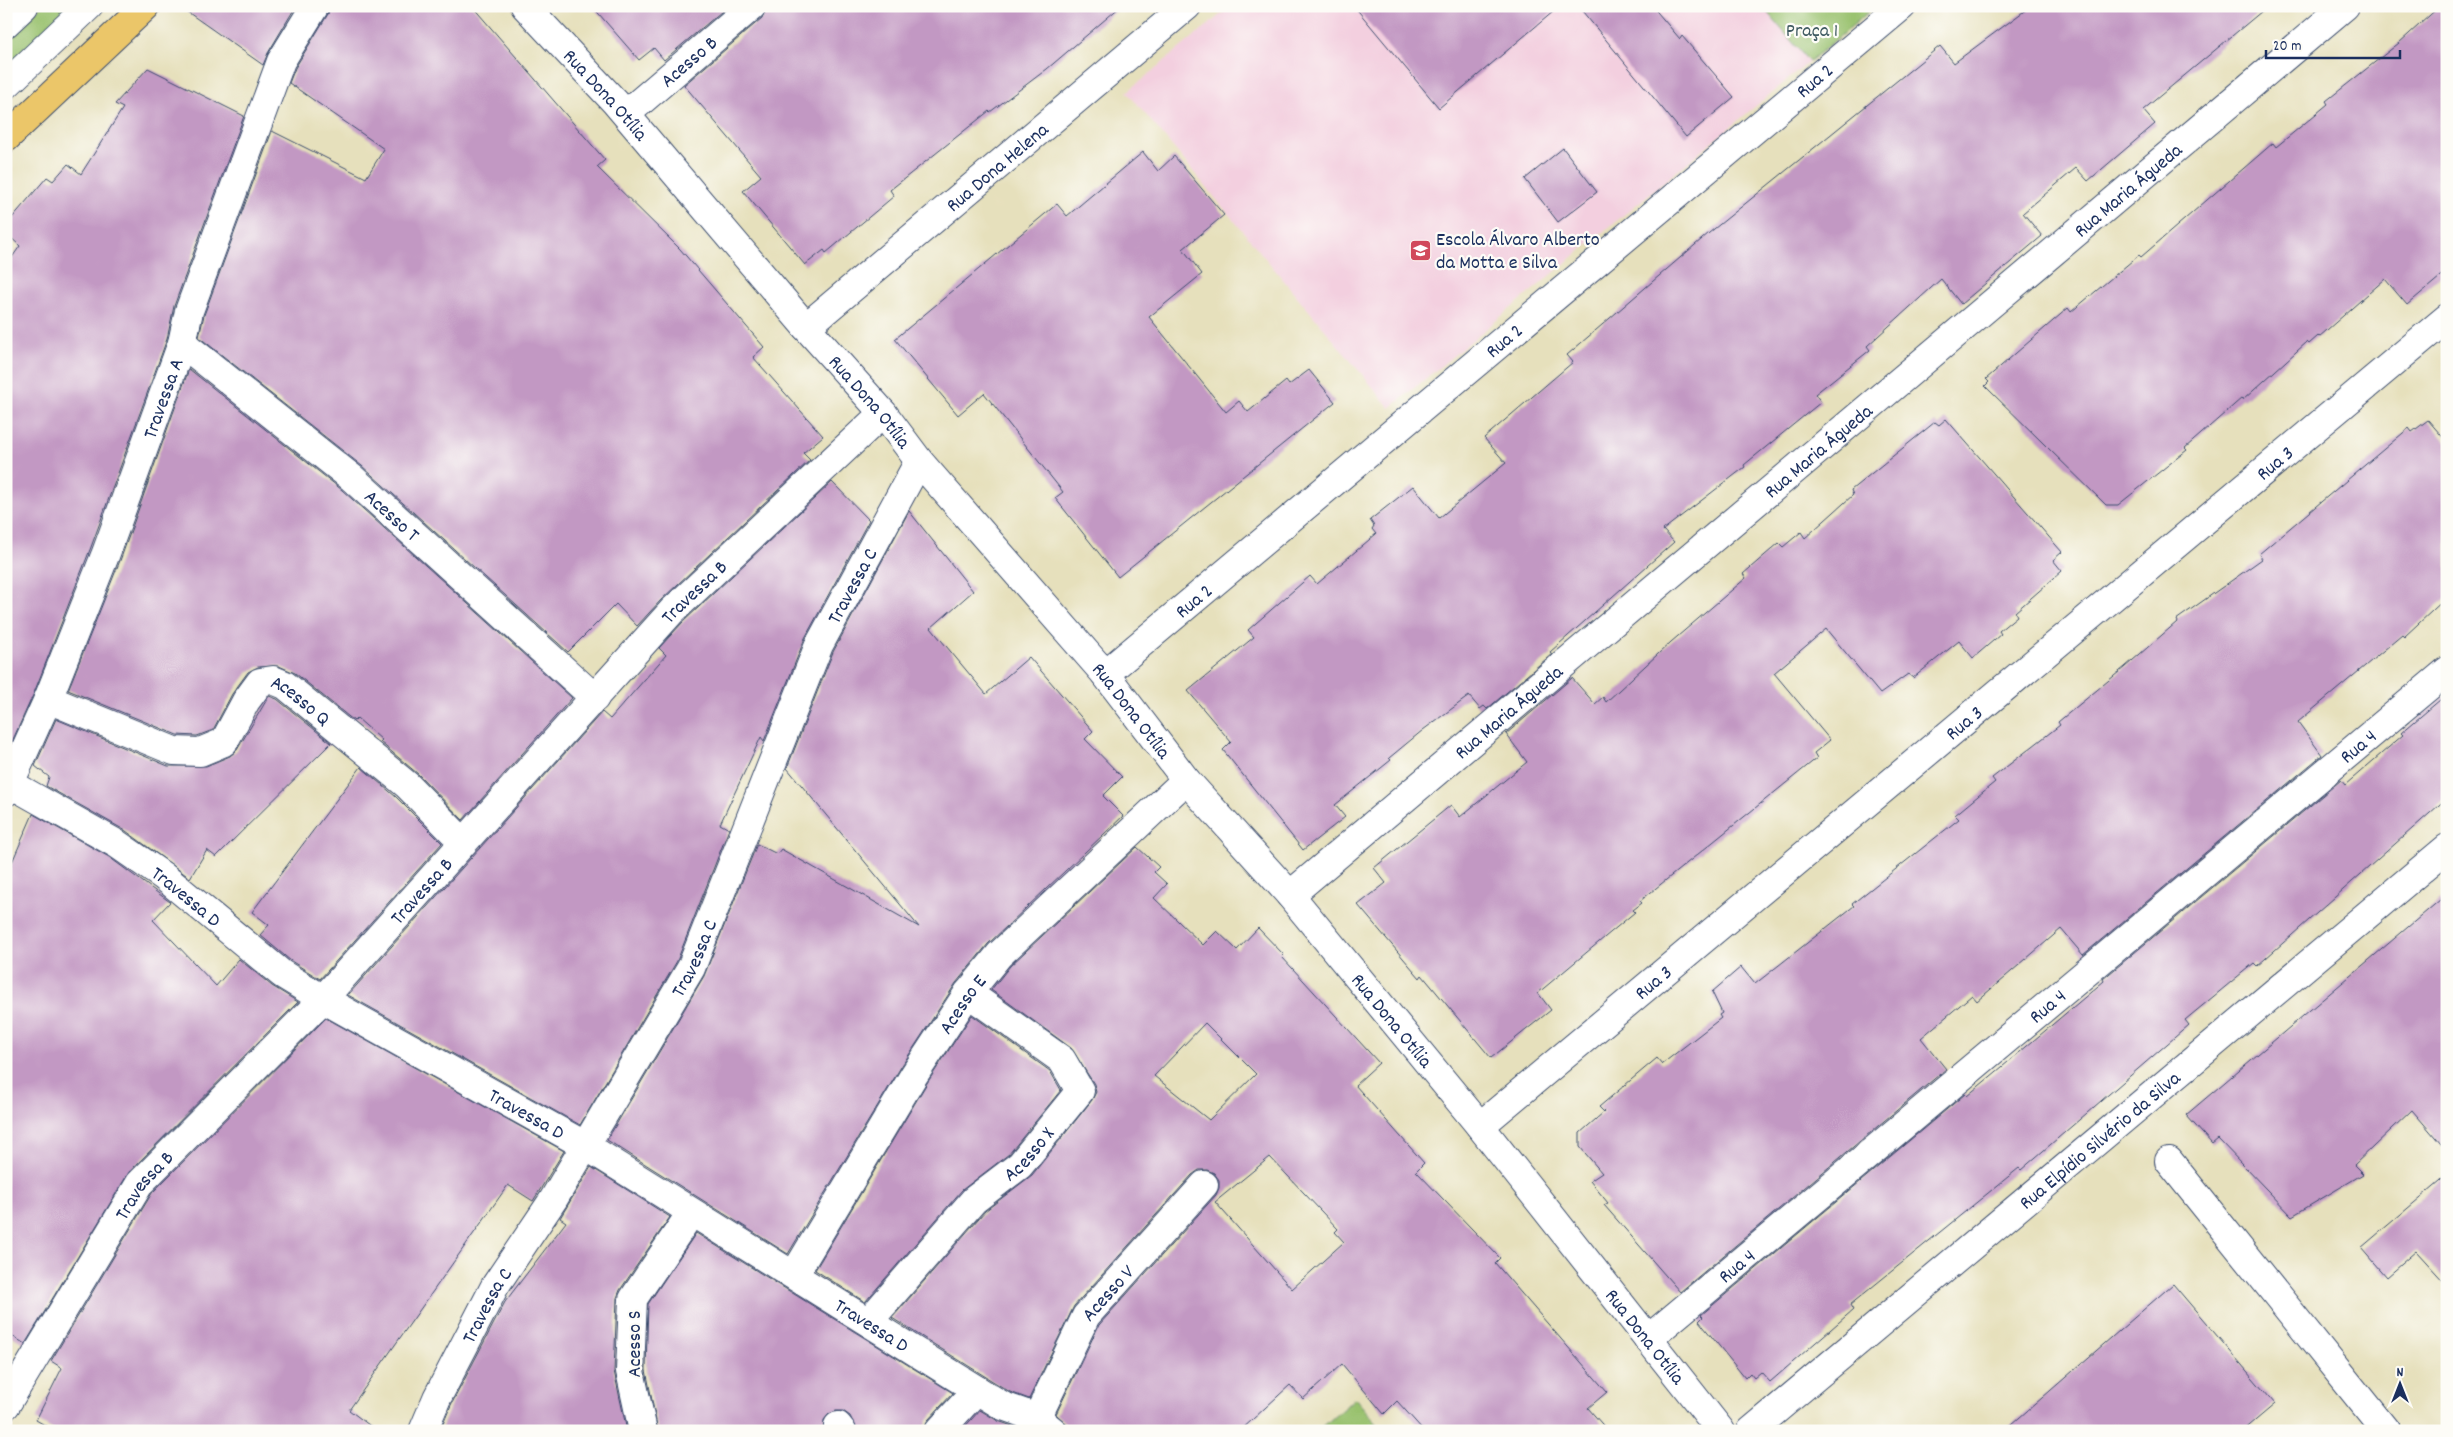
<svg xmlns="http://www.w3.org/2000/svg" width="2453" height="1437" font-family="Dekko,sans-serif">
	<rect width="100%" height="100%" fill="#fdfcf7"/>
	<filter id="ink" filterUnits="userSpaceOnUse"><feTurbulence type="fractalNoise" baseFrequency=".02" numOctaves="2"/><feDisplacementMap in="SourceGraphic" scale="10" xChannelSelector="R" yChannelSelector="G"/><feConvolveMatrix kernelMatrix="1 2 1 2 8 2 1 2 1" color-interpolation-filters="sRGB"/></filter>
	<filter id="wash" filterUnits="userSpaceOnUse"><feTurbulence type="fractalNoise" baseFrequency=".0096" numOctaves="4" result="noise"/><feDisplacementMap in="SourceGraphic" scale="20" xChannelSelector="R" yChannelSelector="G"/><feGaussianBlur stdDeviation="1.12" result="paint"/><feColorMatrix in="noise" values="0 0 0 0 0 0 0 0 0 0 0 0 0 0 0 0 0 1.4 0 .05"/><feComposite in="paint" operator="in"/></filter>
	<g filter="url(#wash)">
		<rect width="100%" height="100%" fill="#e6e0bc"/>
		<path fill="#f3cfdf" d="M 1231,6 L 1762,6 L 1809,62 L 1390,408 L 1127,92 Z"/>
		<path fill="#98c16d" stroke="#5a7866" d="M 41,6 L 72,6 L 6,69 L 6,39 Z
			M 1762,6 L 1876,6 L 1809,62 Z
			M 1355,1398 L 1383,1431 L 1318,1431 Z"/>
		<g id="blocks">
			<path fill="#c298c3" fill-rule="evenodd" d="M 179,6 L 296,6 L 268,53 L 263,65 Z
				M 331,6 L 472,6 L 605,160 L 597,167 L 680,249 L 764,347 L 753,357 L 823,436 L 803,453 L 810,460 L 661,600 L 637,626 L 616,604 L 568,652 L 362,466 L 199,337 L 204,315 L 272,131 L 366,178 L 384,149 L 289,83 L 295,68 L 328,14 Z
				M 592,6 L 728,6 L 664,60 L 654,48 L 639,60 Z
				M 767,6 L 1121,6 L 1047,69 L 990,112 L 989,111 L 890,190 L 894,196 L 826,253 L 824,250 L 805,265 L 743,191 L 761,176 L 684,85 L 762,18 Z
				M 1354,6 L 1560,6 L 1439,108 Z
				M 1578,6 L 1652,6 L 1680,39 L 1682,36 L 1734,97 L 1686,137 Z
				M 2031,6 L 2268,6 L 2143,110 L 2155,124 L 2088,181 L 2076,168 L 2023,213 L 2042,236 L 1961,304 L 1941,279 L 1867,346 L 1870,350 L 1815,394 L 1821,402 L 1744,465 L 1745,467 L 1663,530 L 1674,542 L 1550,652 L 1552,654 L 1487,709 L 1484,706 L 1480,709 L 1469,696 L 1423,730 L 1389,758 L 1391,760 L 1335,805 L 1345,817 L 1303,850 L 1223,750 L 1231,742 L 1188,691 L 1254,637 L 1248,630 L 1310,576 L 1317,584 L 1376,534 L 1372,529 L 1374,526 L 1370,520 L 1413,486 L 1439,518 L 1506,463 L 1484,438 L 1573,362 L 1567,355 L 1709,233 L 1940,46 L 1954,63 Z
				M 2440,6 L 2447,6 L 2447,271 L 2407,305 L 2385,279 L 2319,337 L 2318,336 L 2309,344 L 2307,342 L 2243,400 L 2242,398 L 2185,448 L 2187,450 L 2118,505 L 2106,505 L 1985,386 L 1989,382 L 1986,379 L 2068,308 L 2071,312 L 2139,255 L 2141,257 L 2273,143 L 2276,147 L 2328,104 L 2326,101 L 2399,43 Z
				M 148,68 L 244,116 L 174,306 L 167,339 L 91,547 L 34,693 L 10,746 L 6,743 L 6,266 L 20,246 L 6,233 L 6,225 L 47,177 L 53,181 L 68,164 L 81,174 L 123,108 L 115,104 Z
				M 1563,148 L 1597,192 L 1558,222 L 1525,179 Z
				M 1143,152 L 1158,171 L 1174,156 L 1224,215 L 1183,249 L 1202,274 L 1149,317 L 1226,412 L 1239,401 L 1248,412 L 1286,381 L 1289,385 L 1309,370 L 1335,402 L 1118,577 L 1055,498 L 1063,492 L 984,393 L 958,415 L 895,339 L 1057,204 L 1067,216 Z
				M 189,369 L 342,490 L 572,698 L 463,820 L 418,774 L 380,742 L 382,740 L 357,718 L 354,721 L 295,673 L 279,666 L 258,667 L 248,672 L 232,694 L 213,730 L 197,736 L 177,735 L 68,690 L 121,558 Z
				M 1946,419 L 2062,552 L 2053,560 L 2062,571 L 2015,612 L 2017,616 L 1999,631 L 2001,634 L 1973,658 L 1959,641 L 1913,678 L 1908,674 L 1880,694 L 1826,629 L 1774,673 L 1830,740 L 1814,753 L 1817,758 L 1640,901 L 1642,903 L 1633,910 L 1635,912 L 1538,993 L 1551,1010 L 1491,1058 L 1422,975 L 1420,978 L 1358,905 L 1386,883 L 1374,868 L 1451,805 L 1460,817 L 1527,762 L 1506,734 L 1572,678 L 1595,704 L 1603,697 L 1606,702 L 1671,642 L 1746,578 L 1743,574 L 1779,543 L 1783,547 L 1801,532 L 1805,538 L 1853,495 L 1851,490 L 1935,422 L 1939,425 Z
				M 2428,420 L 2447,442 L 2447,597 L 2404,637 L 2402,635 L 2298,722 L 2322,755 L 2083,955 L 2061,929 L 1977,1001 L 1972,995 L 1921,1038 L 1946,1069 L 1680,1292 L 1604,1205 L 1608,1203 L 1590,1181 L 1602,1173 L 1580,1147 L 1580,1133 L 1604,1112 L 1599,1107 L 1657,1058 L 1662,1064 L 1721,1018 L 1719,1015 L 1722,1013 L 1712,992 L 1741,967 L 1755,984 L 1854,906 L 1852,904 L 1959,819 L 1955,815 L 1995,782 L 1992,778 L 2060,725 L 2058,722 L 2125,667 L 2177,622 L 2176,620 L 2262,559 L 2259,554 L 2409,428 L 2412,432 Z
				M 832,482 L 869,520 L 805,638 L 764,741 L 761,737 L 720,824 L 729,829 L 677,961 L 580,1125 L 348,995 L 602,712 L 610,719 L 666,655 L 659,648 L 683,622 Z
				M 909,511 L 973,591 L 931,628 L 986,694 L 1029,657 L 1093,731 L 1085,739 L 1122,777 L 1103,796 L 1123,816 L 988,944 L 956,983 L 901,1067 L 788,1254 L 607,1140 L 704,976 L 757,844 L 777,854 L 781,849 L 919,927 L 787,768 L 833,652 Z
				M 2447,694 L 2447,798 L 2257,966 L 2254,963 L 2185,1020 L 2189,1025 L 2021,1170 L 2019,1168 L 1850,1305 L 1853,1310 L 1770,1382 L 1761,1372 L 1754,1378 L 1750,1373 L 1745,1378 L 1699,1321 L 1703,1317 L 1701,1315 L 1965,1094 L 1967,1096 L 2020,1052 L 2104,981 L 2103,979 L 2341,780 L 2345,785 L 2403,735 L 2401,733 Z
				M 269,696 L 277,699 L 331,743 L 216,857 L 207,850 L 190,878 L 126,831 L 46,786 L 49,777 L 35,766 L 56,719 L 168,766 L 206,766 L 230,756 L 237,750 Z
				M 361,767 L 396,797 L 442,843 L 320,979 L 291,961 L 260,935 L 269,925 L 252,912 Z
				M 33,814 L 109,857 L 170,902 L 153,920 L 216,986 L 239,959 L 272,986 L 298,1002 L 129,1172 L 25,1344 L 6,1332 L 6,876 Z
				M 1137,847 L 1159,867 L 1154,872 L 1167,884 L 1154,898 L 1203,945 L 1217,931 L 1237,950 L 1258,928 L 1284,955 L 1282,957 L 1379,1063 L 1355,1085 L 1424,1163 L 1416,1171 L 1500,1258 L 1495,1263 L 1607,1392 L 1588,1408 L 1608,1431 L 1424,1431 L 1397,1401 L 1384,1414 L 1342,1364 L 1303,1399 L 1290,1385 L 1240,1431 L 1068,1431 L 1067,1425 L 1056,1414 L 1099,1325 L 1216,1195 L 1219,1188 L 1219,1180 L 1214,1173 L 1207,1170 L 1199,1170 L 1192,1175 L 1074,1306 L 1029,1399 L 1010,1392 L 892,1318 L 985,1211 L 1032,1175 L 1092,1100 L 1096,1092 L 1094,1084 L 1071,1048 L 991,990 L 1010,966 ZM 1205,1023 L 1256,1074 L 1209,1120 L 1154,1076 ZM 1270,1157 L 1338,1229 L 1335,1232 L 1344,1242 L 1292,1289 L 1215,1202 Z
				M 2447,894 L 2447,1151 L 2412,1110 L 2354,1165 L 2363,1174 L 2292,1216 L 2218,1139 L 2212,1144 L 2186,1115 Z
				M 972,1015 L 1050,1071 L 1061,1090 L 1009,1154 L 962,1190 L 865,1302 L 815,1270 L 927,1083 Z
				M 326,1018 L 564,1151 L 533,1201 L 508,1185 L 349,1410 L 377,1431 L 55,1431 L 36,1420 L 62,1368 L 51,1361 L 152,1193 Z
				M 591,1167 L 670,1217 L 620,1290 L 617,1298 L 614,1371 L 627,1431 L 440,1431 L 451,1405 L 505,1302 L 566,1222 L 560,1218 Z
				M 2447,1175 L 2447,1285 L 2416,1251 L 2386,1277 L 2361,1248 Z
				M 696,1233 L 953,1393 L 928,1420 L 924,1431 L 857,1431 L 850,1416 L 843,1411 L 836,1411 L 829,1414 L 824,1420 L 824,1431 L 658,1431 L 646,1370 L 648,1304 Z
				M 2173,1284 L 2275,1404 L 2243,1431 L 2004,1431 Z
				M 980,1410 L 998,1421 L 1026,1431 L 961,1431 Z"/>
		</g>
	</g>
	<g filter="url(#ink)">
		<use href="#blocks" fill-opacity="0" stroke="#394a6c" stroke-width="1"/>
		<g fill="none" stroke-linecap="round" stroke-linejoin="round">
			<defs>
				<g id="minor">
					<path id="s1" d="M 525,6 L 615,102 L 806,327 L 883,413 L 919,461 L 1105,674 L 1186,780 L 1290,895 L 1480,1126 L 1721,1431"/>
					<path d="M 6,23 L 24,6"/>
					<path d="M 6,85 L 89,6"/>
					<path id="s2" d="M 626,114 L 752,6"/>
					<path id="s3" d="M 806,327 L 1187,6"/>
					<path id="s4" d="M 182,343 L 352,478 L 595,698"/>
					<path id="s5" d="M 1105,674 L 1902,6"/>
					<path id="s6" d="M 48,699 L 174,751 L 200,752 L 224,742 L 246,701 L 260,682 L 273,680 L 285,685 L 407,785 L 463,842"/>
					<path id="s7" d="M 9,783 L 117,844 L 163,876 L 282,974 L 323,999 L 586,1146 L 977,1390 L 1003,1406 L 1037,1418 L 1053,1431"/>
					<path id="s8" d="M 6,792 L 48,699 L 106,553 L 182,343 L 189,311 L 281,61 L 315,6"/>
					<path id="s9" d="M 1290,895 L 2345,6"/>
					<path id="s10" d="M 1480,1126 L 2447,318"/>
					<path d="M 2169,1161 L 2386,1431"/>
					<path id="s11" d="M 794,1275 L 914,1075 L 968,993 L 999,955 L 1186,780"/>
					<path id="s12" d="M 869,1321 L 974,1200 L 1020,1165 L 1080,1091 L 1062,1060 L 968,993"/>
					<path id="s13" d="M 1648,1339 L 2447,671"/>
					<path id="s14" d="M 6,1405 L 140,1183 L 323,999 L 672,611 L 883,413"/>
					<path id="s15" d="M 1037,1418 L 1086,1316 L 1204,1185"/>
					<path d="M 838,1426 L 842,1431"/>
					<path id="s16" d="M 423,1431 L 437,1398 L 495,1286 L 553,1200 L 691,968 L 819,645 L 919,461"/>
					<path d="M 643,1431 L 630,1371 L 633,1299 L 691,1213"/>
					<path d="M 939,1431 L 977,1390"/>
					<path id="s17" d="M 1751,1431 L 2447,848"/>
				</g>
				<path id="major" d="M 6,138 L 146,6"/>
			</defs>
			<use href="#minor" stroke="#394a6c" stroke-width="30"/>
			<use href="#major" stroke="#394a6c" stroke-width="30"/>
			<use href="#minor" stroke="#fff" stroke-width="28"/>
			<use href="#major" stroke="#ebc669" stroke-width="28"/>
		</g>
	</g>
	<defs>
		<symbol id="school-square" viewBox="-11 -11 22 22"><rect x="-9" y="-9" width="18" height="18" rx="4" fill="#d1495b" stroke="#fdfcf7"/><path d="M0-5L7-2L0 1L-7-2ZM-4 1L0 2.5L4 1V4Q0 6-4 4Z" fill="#fff"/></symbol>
	</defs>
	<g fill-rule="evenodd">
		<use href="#school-square" x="1408" y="238" width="25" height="25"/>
	</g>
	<g text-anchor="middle" stroke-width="4.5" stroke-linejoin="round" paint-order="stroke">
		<g font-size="20" fill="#405b62" stroke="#fdfcf7">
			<text x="1812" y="36">Praça 1</text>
		</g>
		<g font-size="20" fill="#1b2f5e" stroke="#fdfcf7">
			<text dy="7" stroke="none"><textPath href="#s2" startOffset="82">Acesso B</textPath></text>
			<text dy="7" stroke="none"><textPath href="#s5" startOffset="925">Rua 2</textPath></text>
			<text dy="7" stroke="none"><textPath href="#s1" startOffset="120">Rua Dona Otília</textPath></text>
			<text dy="7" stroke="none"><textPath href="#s3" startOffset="249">Rua Dona Helena</textPath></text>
			<text dy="7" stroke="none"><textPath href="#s9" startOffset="1095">Rua Maria Águeda</textPath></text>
			<text dy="7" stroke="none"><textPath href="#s5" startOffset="520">Rua 2</textPath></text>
			<text dy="7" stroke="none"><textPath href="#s8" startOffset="424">Travessa A</textPath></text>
			<text dy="7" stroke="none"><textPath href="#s1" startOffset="525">Rua Dona Otília</textPath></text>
			<text dy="7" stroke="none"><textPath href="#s9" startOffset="690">Rua Maria Águeda</textPath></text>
			<text dy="7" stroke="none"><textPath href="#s10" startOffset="1035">Rua 3</textPath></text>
			<text dy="7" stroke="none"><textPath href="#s4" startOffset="272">Acesso T</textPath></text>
			<text dy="7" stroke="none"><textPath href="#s16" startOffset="951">Travessa C</textPath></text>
			<text dy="7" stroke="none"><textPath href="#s14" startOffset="1070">Travessa B</textPath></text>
			<text dy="7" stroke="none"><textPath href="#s5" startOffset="115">Rua 2</textPath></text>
			<text dy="7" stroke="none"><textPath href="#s6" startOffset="306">Acesso Q</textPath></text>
			<text dy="7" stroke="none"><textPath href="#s1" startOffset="930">Rua Dona Otília</textPath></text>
			<text dy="7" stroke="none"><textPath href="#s9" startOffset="285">Rua Maria Águeda</textPath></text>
			<text dy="7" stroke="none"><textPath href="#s10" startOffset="630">Rua 3</textPath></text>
			<text dy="7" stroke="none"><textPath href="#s13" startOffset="925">Rua 4</textPath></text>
			<text dy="7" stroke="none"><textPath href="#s14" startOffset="665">Travessa B</textPath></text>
			<text dy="7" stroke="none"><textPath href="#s7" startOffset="211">Travessa D</textPath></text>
			<text dy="7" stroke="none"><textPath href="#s16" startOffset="546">Travessa C</textPath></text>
			<text dy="7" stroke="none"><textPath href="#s10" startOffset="225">Rua 3</textPath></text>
			<text dy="7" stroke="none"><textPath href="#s11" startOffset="319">Acesso E</textPath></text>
			<text dy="7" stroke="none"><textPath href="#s13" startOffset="520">Rua 4</textPath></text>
			<text dy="7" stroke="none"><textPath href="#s1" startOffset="1335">Rua Dona Otília</textPath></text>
			<text dy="7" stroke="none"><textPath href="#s7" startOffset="616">Travessa D</textPath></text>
			<text dy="7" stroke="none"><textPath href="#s17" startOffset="454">Rua Elpídio Silvério da Silva</textPath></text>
			<text dy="7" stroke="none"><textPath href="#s12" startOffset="232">Acesso X</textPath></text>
			<text dy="7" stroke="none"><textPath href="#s14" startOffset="260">Travessa B</textPath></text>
			<text dy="7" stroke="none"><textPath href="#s13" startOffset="115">Rua 4</textPath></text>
			<text dy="7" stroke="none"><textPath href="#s15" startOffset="145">Acesso V</textPath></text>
			<text dy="7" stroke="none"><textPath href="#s16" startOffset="141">Travessa C</textPath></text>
			<text dy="7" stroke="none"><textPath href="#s7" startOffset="1021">Travessa D</textPath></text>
			<text dy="7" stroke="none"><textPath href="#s1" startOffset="1740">Rua Dona Otília</textPath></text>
			<text transform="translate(633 1344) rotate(-90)" y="7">Acesso S</text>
		</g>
		<g font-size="20" fill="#1b2f5e" stroke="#fdfcf7" text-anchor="start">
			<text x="1436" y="245">Escola Álvaro Alberto<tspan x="1436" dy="23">da Motta e Silva</tspan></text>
		</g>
	</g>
	<rect width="2453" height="1437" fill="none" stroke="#fdfcf7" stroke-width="25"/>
	<g transform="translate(2400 1384)" stroke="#fdfcf7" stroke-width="4" paint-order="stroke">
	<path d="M0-4L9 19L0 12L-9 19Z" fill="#1b2f5e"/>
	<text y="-8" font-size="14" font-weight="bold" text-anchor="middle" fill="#1b2f5e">N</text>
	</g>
	<path d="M2266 50v8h134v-8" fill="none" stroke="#1b2f5e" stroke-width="2.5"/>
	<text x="2273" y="50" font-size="15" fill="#1b2f5e" stroke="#fdfcf7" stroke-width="4" paint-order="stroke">20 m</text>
</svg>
